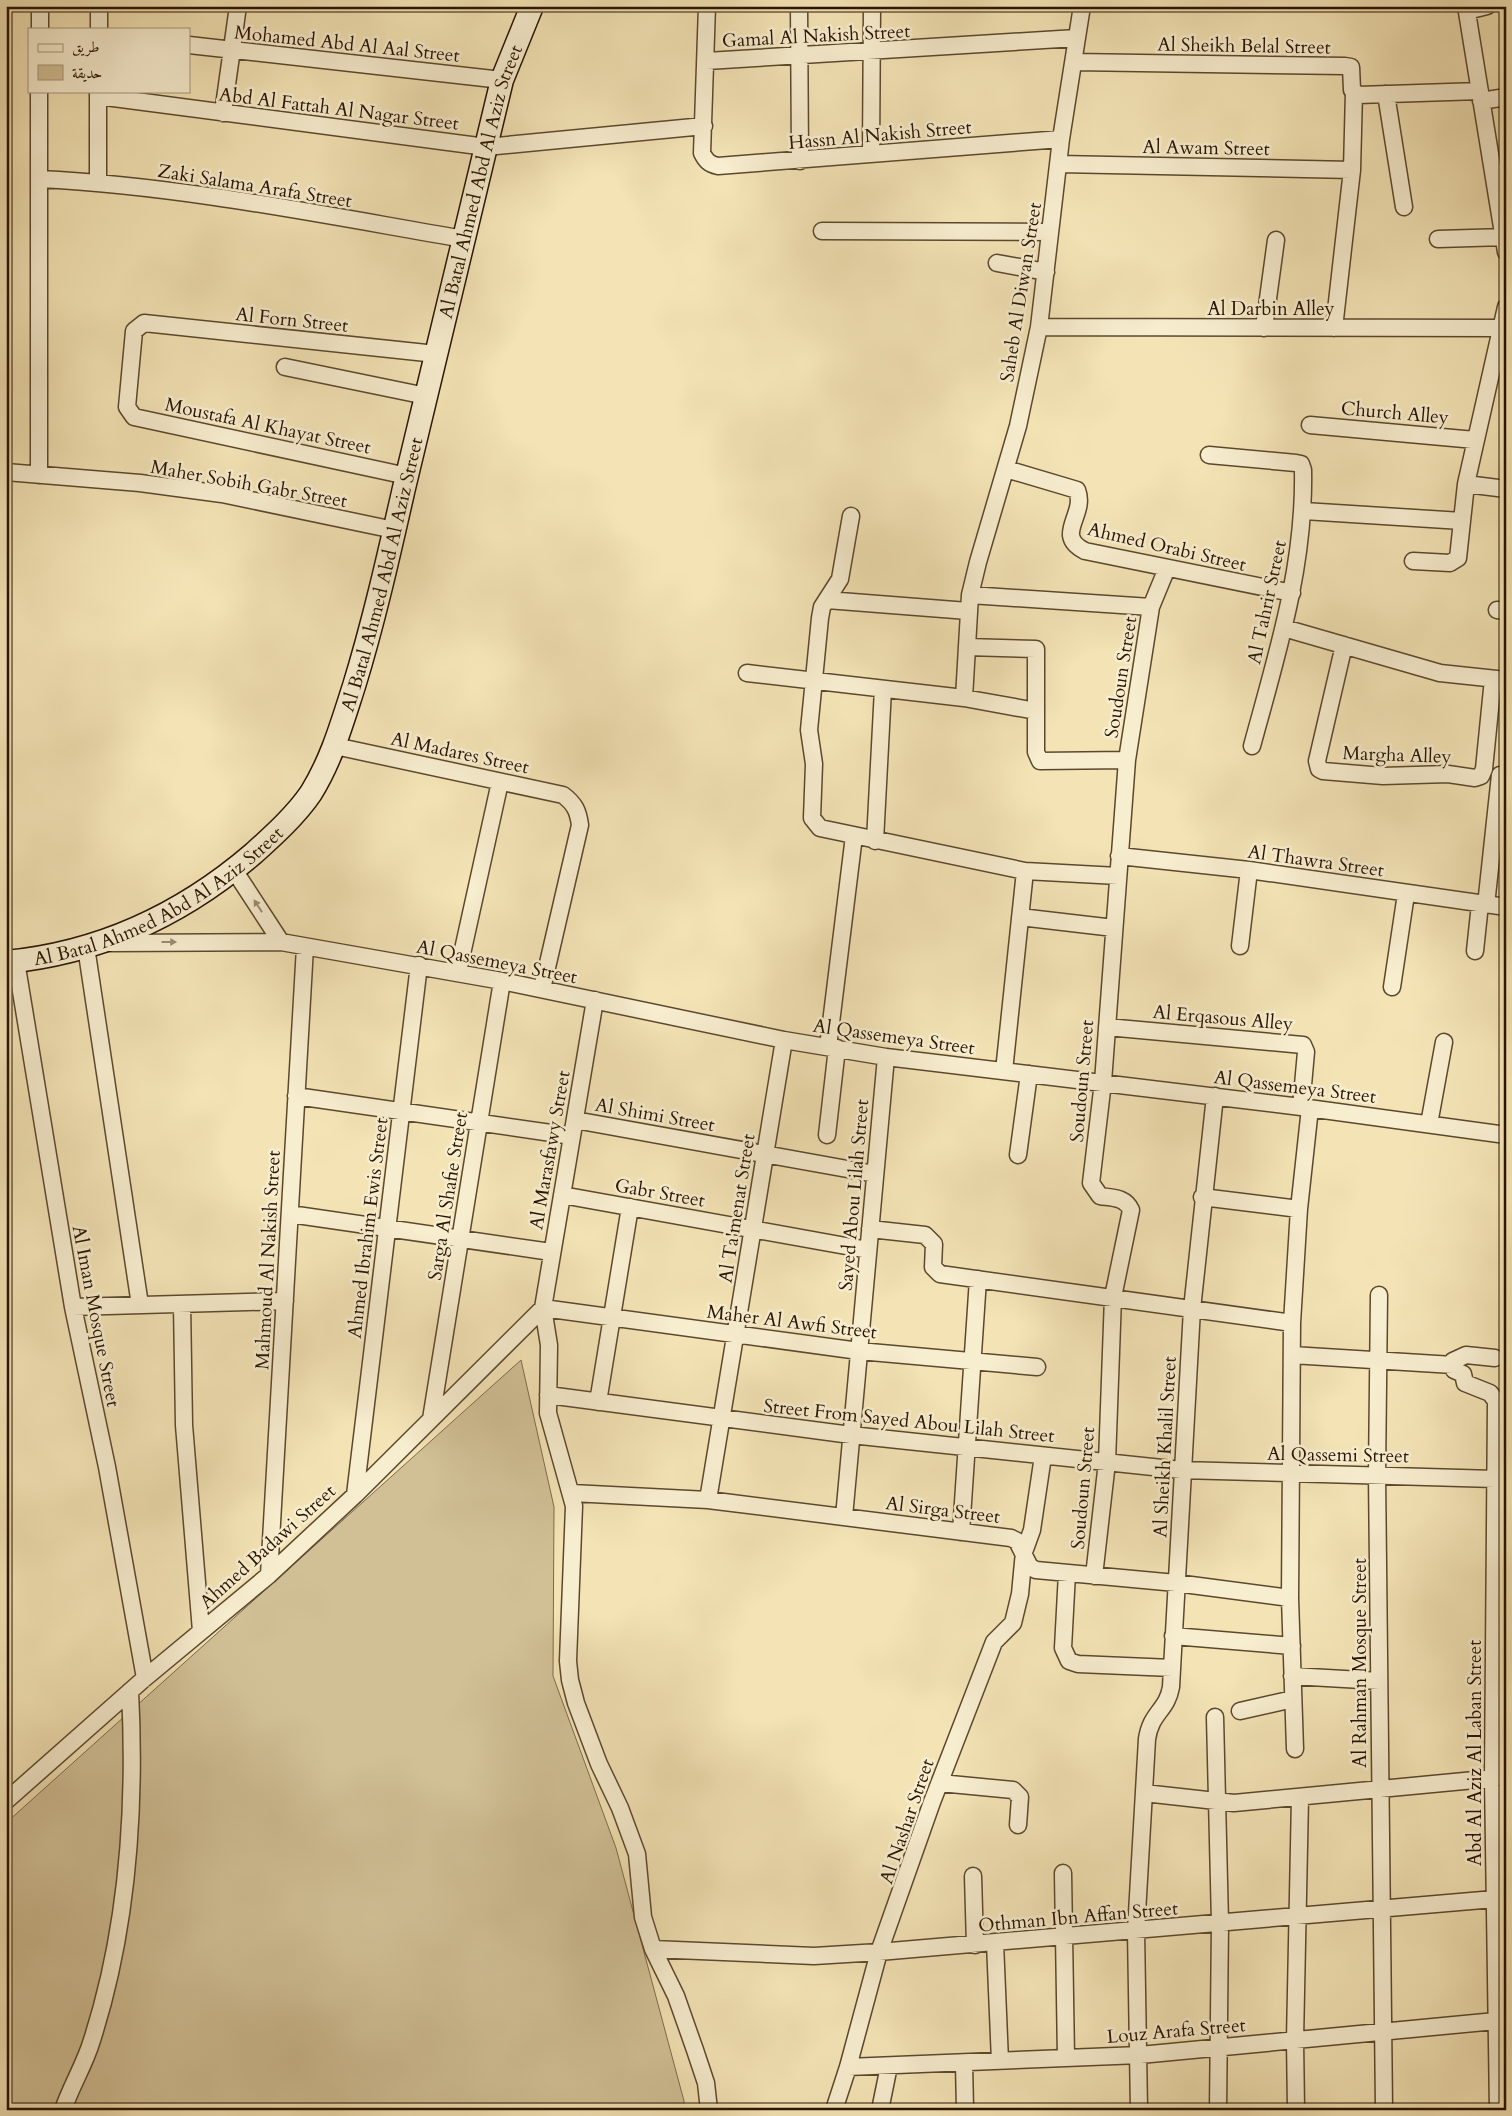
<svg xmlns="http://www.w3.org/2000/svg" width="1512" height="2116" font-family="Cardo,Amiri,serif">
	<rect width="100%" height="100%" fill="#f3e3b5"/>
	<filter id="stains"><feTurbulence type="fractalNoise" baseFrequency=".004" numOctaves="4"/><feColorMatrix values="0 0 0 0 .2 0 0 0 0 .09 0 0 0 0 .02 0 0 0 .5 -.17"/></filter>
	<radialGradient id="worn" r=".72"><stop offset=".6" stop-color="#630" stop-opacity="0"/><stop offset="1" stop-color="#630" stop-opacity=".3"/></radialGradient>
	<path fill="#d1c096" stroke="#7d6a4b" d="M 521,1360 L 554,1507 L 553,1676 L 616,1848 L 684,2101 L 684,2110 L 6,2110 L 6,1823 Z"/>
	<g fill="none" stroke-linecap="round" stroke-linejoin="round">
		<defs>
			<path id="street" d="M 707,6 L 702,153 C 706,161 709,164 718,166 L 1061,139
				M 799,6 L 800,161
				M 1466,6 L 1506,252
				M 1467,11 L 1487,6
				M 40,29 L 40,6
				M 99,29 L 99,6
				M 189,45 L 502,80
				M 707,61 L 1076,38
				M 1074,62 L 1345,66 L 1351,67 L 1352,90 L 1358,95 L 1480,91
				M 1386,94 L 1404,207
				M 98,96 L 486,147 L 704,126
				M 1481,101 L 1506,97
				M 223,113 L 238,6
				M 871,154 L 872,6
				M 1059,164 L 1352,170
				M 39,179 C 182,186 323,215 464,239
				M 98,181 L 98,91
				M 822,231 L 1050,232
				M 1438,239 L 1505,237
				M 997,263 L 1046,272
				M 1039,327 L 1502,328
				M 1264,328 L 1276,240
				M 1334,328 L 1352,170 L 1354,92
				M 285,367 L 426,396
				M 1310,425 L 1475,440
				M 1209,455 L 1296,463 L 1301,464 L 1303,470 C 1305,566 1277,654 1252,746
				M 1006,469 L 1077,490 C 1087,515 1053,535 1085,551 L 1292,593
				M 6,472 L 140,483 L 222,494 L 394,530
				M 39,475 L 39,91
				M 407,476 L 134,417 L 127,407 L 134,331 L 144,323 L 436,354
				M 1466,484 L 1506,489
				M 1304,511 L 1462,521
				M 851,516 L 840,579 L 822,607 L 820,618 L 809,730 L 814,764 L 812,818 L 820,828 L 1025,871 L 1118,876
				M 1413,561 L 1450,563 L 1458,558 L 1466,484 L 1506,307
				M 970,595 L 1151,607
				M 827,600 L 968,611
				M 1497,610 L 1506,611
				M 1284,628 L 1440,673 L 1506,680
				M 1344,645 L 1317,761 L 1319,769 L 1323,771 L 1383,776 L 1448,774 L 1475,778 L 1481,776 L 1484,769 L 1493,679
				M 967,647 L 1036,649 L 1036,752 L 1040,761 L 1127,760
				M 747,673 L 964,698 L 1036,711
				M 964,698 L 970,595 L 978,562 L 1018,426 L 1039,327 L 1061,139 L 1082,6
				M 335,746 L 563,795 C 575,804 578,811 580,825 L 542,989
				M 875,841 L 883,689
				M 1119,856 L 1249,870 L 1506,907
				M 234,870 L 281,942
				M 1486,905 L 1500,775
				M 1020,917 L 1114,928
				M 109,943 L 281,942 L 502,981 L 784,1040 L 886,1057 L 1301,1107 L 1506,1135
				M 1240,946 L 1249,870
				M 86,947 L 140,1305
				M 1475,951 L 1480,904
				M 16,961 L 73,1307 L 107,1467 L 145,1678
				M 458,972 L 500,782
				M 1392,987 L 1406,894
				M 595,1000 L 543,1308 L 549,1345 L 548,1413 L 574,1506 L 568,1661 L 570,1680 L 576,1703 L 599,1764 L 620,1808 L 637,1854 L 643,1917 L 653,1949 L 676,1996 L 695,2050 L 706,2083 L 709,2110
				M 1107,1027 L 1303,1045 L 1306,1052 L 1301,1107
				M 828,1047 L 854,836
				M 1004,1071 L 1025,871
				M 296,1096 L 572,1136
				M 575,1120 L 875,1174
				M 1429,1124 L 1444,1042
				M 827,1135 L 837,1048
				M 1018,1155 L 1029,1074
				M 562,1195 L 868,1250
				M 1202,1197 L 1299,1209
				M 290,1214 L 551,1252
				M 870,1229 L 925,1235 L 934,1244 L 933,1267 L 940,1274 L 1292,1323
				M 1379,1295 L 1377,1474 L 1384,2110
				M 182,1304 L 184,1425 L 201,1631
				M 73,1307 L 285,1301
				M 543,1308 L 859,1351 L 1037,1367
				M 1292,1355 L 1453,1365
				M 1453,1365 L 1454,1370 L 1463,1374 L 1465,1383 L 1490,1393 L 1496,1401 L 1493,1778 L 1498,2110
				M 1453,1365 L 1453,1361 L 1466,1355 L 1495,1358
				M 548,1395 L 851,1435 L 1181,1470 L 1495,1479
				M 598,1402 L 630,1207
				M 431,1419 L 502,981
				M 572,1493 L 708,1500 L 1011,1538 L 1017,1541 L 1030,1567 L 1036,1570 L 1176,1583 L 1290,1598
				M 355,1495 L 419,965
				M 708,1500 L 784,1040
				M 844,1517 L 886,1057
				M 961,1532 L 978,1279
				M 1067,1573 L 1063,1648 L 1069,1661 L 1078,1664 L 1172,1668
				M 269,1575 L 305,947
				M 1094,1576 L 1107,1462 L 1113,1297 L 1131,1210 C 1125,1197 1113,1198 1100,1196 L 1091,1183 L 1103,1082 L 1127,760 L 1151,607 L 1167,568
				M 1173,1636 L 1292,1646
				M 1292,1676 L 1379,1681
				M 1240,1711 L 1293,1699
				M 1215,1717 L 1220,1923 L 1218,2110
				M 1295,1749 L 1290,1598 L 1292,1323 L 1299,1209 L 1310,1108
				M 940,1783 L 1013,1790 L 1020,1797 L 1018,1825
				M 1144,1793 L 1234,1803 L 1506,1777
				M 6,1801 L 145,1678 L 269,1575 L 355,1495 L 543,1308
				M 1063,1873 L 1066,2058
				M 973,1876 L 975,1945
				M 995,1943 L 1000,2061
				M 653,1949 L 814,1956 L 879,1952 L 1506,1898
				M 964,2063 L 965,2110
				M 848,2067 L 1140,2055 L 1506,2020
				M 63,2110 C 71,2086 85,2064 92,2040 C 128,1928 136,1808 130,1691
				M 834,2110 L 848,2067 L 879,1952 L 932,1802 L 994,1642 L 1013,1623 L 1020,1594 L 1024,1552 L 1032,1530 L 1043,1456
				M 880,2110 L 889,2066
				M 1139,2110 L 1136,1931 L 1147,1739 C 1151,1712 1167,1711 1171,1687 L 1192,1309 L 1215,1096
				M 1296,2110 L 1295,2040 L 1300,1798"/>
			<g id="secondary">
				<path id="s1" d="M 6,962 C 100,953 183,914 254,853 C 274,835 296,815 311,793 C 332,759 342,723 354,686 C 374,621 389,554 404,488 C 436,352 469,216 502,80 L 532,6"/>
			</g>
		</defs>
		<use href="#street" stroke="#5c482d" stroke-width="19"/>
		<use href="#secondary" stroke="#291400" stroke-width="25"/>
		<use href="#street" stroke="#f7edcf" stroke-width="16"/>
		<use href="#secondary" stroke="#f7edcf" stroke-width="22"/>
	</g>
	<defs><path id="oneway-solid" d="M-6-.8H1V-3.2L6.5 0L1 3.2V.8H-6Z" transform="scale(1.25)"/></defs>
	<g fill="#9a8b72">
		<use href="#oneway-solid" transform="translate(258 906) rotate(-123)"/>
		<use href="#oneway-solid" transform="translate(169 942)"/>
	</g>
	<g text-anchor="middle" stroke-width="5" stroke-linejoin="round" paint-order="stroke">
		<g font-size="19" fill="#291400" stroke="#f7edcf">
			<text transform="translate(816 35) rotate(-3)" y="7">Gamal Al Nakish Street</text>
			<text transform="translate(347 43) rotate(6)" y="7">Mohamed Abd Al Aal Street</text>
			<text transform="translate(1244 45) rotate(1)" y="7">Al Sheikh Belal Street</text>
			<text transform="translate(339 108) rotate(7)" y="7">Abd Al Fattah Al Nagar Street</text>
			<text transform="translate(880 134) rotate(-5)" y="7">Hassn Al Nakish Street</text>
			<text transform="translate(1206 147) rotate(1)" y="7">Al Awam Street</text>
			<text dy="7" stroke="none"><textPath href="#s1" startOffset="994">Al Batal Ahmed Abd Al Aziz Street</textPath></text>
			<text transform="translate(255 185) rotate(9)" y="7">Zaki Salama Arafa Street</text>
			<text transform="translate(1020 292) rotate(-81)" y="7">Saheb Al Diwan Street</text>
			<text x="1271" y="315">Al Darbin Alley</text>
			<text transform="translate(292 319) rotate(6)" y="7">Al Forn Street</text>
			<text transform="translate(1395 412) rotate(5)" y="7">Church Alley</text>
			<text transform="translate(268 425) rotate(12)" y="7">Moustafa Al Khayat Street</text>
			<text transform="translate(249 483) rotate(10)" y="7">Maher Sobih Gabr Street</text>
			<text transform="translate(1167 546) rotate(13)" y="7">Ahmed Orabi Street</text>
			<text dy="7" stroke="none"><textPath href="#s1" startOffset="589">Al Batal Ahmed Abd Al Aziz Street</textPath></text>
			<text transform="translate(1266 602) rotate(-78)" y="7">Al Tahrir Street</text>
			<text transform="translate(1120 677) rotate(-81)" y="7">Soudoun Street</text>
			<text transform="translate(460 752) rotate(12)" y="7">Al Madares Street</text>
			<text transform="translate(1397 754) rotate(2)" y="7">Margha Alley</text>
			<text transform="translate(1316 860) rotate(8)" y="7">Al Thawra Street</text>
			<text dy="7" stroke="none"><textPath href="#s1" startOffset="169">Al Batal Ahmed Abd Al Aziz Street</textPath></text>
			<text transform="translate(497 961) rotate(11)" y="7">Al Qassemeya Street</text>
			<text transform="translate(1223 1017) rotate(5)" y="7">Al Erqasous Alley</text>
			<text transform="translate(894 1036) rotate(8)" y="7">Al Qassemeya Street</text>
			<text transform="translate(1081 1081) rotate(-85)" y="7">Soudoun Street</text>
			<text transform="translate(1295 1086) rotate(7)" y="7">Al Qassemeya Street</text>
			<text transform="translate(655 1114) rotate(10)" y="7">Al Shimi Street</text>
			<text transform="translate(549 1150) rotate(-80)" y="7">Al Marasfawy Street</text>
			<text transform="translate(660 1192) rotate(10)" y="7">Gabr Street</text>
			<text transform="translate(853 1195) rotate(-85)" y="7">Sayed Abou Lilah Street</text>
			<text transform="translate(447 1196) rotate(-81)" y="7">Sarga Al Shafie Street</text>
			<text transform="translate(736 1208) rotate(-81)" y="7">Al Ta'menat Street</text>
			<text transform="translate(367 1228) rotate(-83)" y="7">Ahmed Ibrahim Ewis Street</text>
			<text transform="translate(267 1260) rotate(-87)" y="7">Mahmoud Al Nakish Street</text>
			<text transform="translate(97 1316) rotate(79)" y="7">Al Iman Mosque Street</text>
			<text transform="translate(792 1321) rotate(7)" y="7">Maher Al Awfi Street</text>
			<text transform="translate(909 1420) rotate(6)" y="7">Street From Sayed Abou Lilah Street</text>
			<text transform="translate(1164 1447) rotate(-87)" y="7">Al Sheikh Khalil Street</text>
			<text transform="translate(1338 1454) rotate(1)" y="7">Al Qassemi Street</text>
			<text transform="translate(1082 1488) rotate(-85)" y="7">Soudoun Street</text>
			<text transform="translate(943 1509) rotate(7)" y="7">Al Sirga Street</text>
			<text transform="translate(267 1546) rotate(-42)" y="7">Ahmed Badawi Street</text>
			<text transform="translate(1359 1663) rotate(-90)" y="7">Al Rahman Mosque Street</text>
			<text transform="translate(1474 1753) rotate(-90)" y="7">Abd Al Aziz Al Laban Street</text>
			<text transform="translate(906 1821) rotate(-71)" y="7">Al Nashar Street</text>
			<text transform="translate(1078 1916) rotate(-5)" y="7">Othman Ibn Affan Street</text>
			<text transform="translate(1176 2030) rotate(-5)" y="7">Louz Arafa Street</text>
		</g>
	</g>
	<rect width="1512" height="2116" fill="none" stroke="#f3e3b5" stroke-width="25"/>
	<rect x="8" y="8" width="1497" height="2101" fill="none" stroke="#291400" stroke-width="2.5"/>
	<rect x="12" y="12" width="1487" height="2091" fill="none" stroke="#291400"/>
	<rect x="28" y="28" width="162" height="65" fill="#f7edcf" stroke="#a5967c"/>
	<rect x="38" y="44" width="25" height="8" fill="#f7edcf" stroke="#a5967c"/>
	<text x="72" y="52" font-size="15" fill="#291400">طريق</text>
	<rect x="38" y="65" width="25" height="15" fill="#d1c096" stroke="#a5967c"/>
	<text x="72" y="78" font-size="15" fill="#291400">حديقة</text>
	<rect width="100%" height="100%" filter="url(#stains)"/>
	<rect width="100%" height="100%" fill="url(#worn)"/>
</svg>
